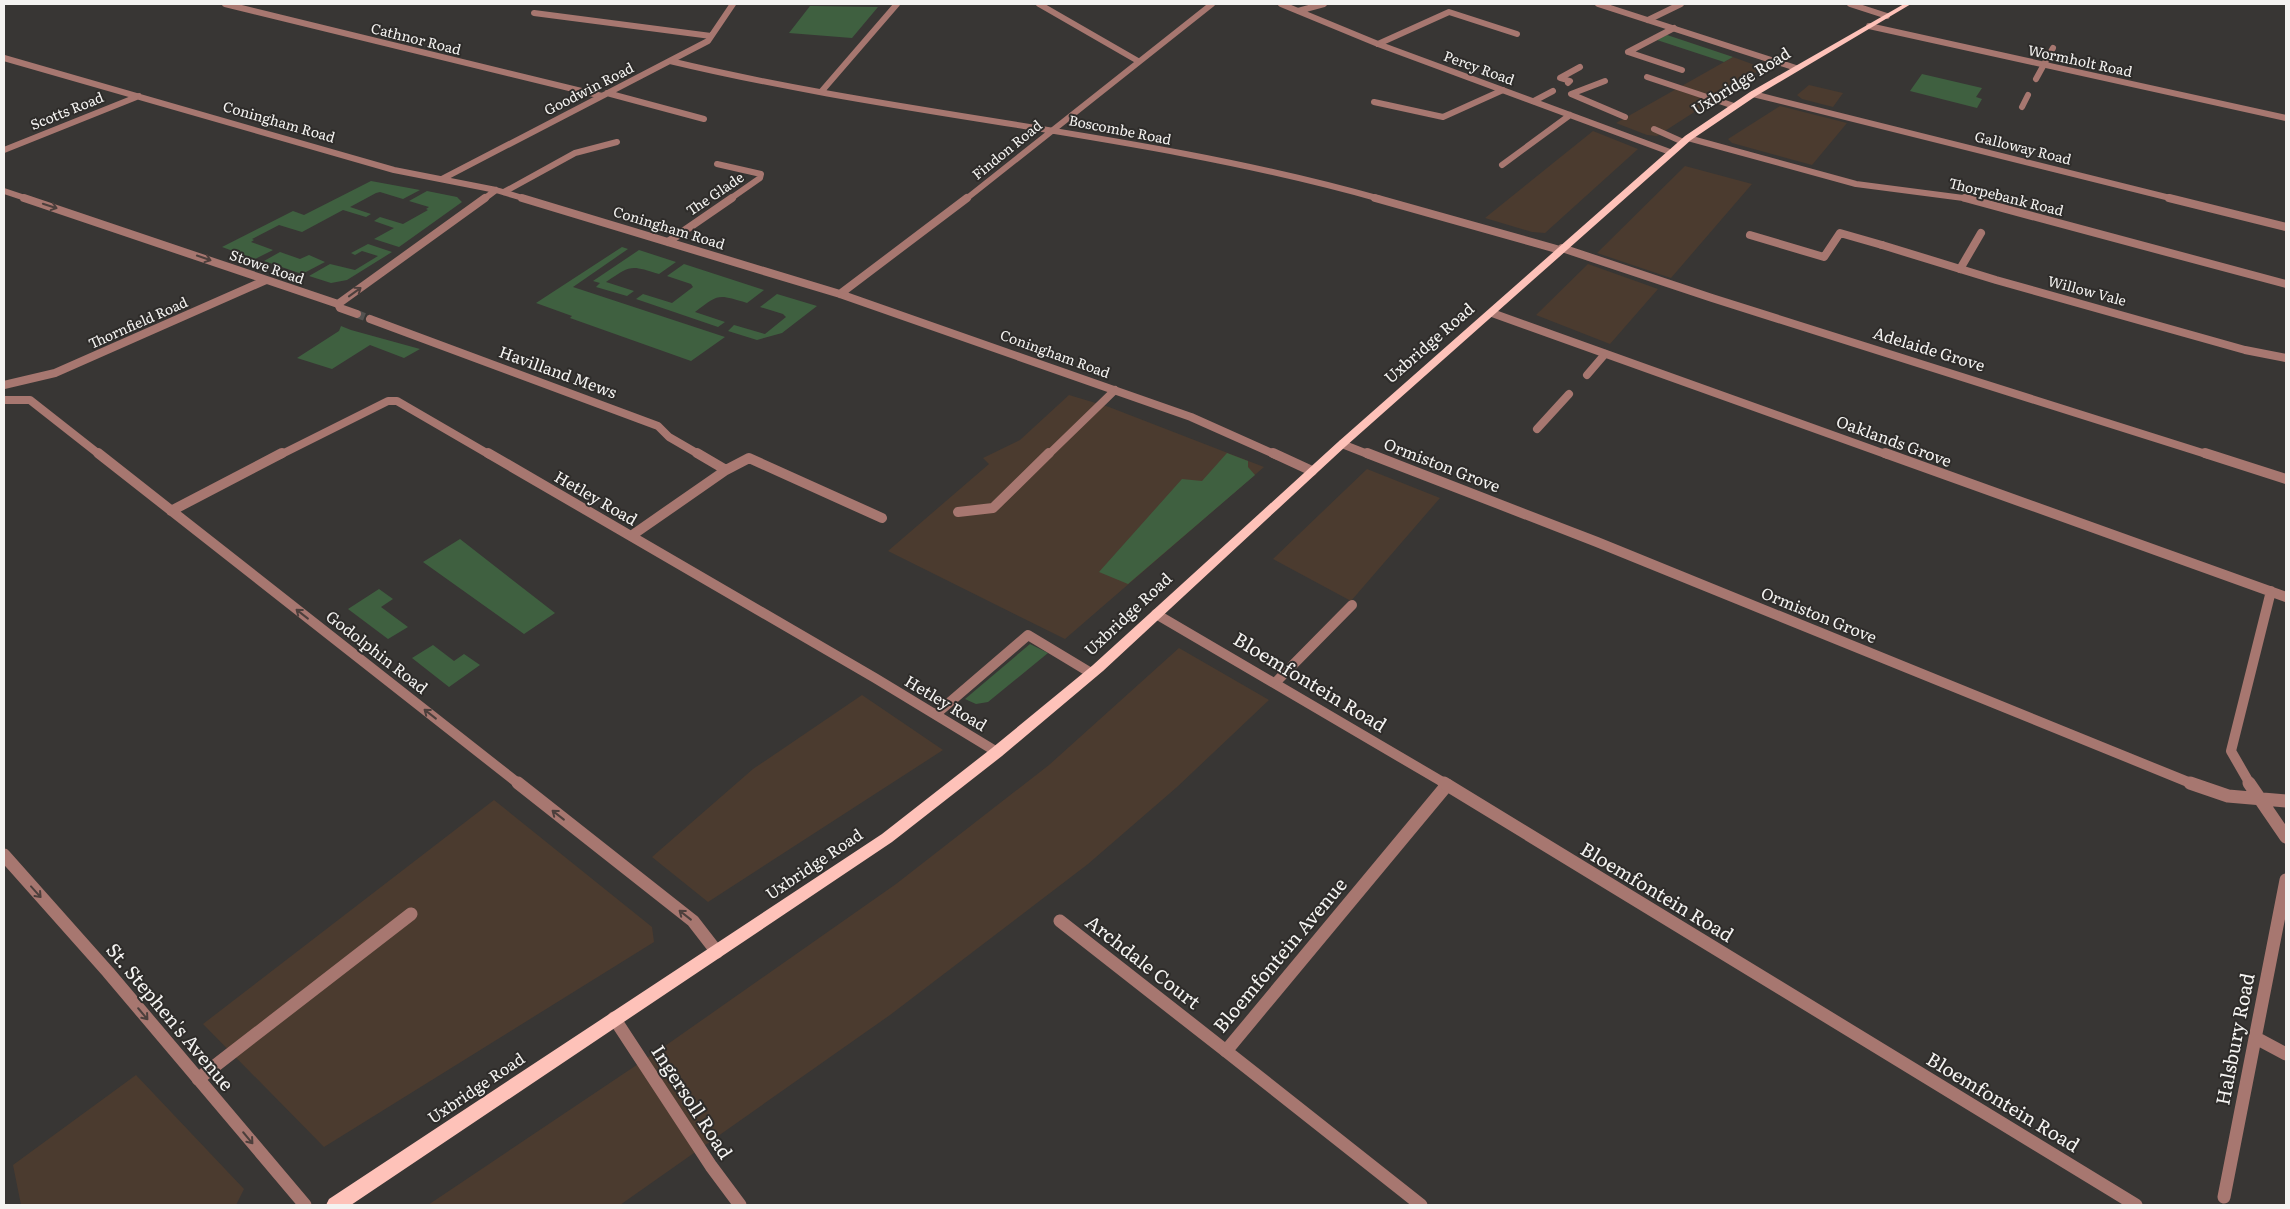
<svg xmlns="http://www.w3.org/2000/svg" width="2290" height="1209" font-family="Literata,serif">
	<rect width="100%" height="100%" fill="#383634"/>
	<path fill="#4b3b2f" d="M 1733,57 L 1763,68 L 1657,136 L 1647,135 L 1616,123 Z
		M 1809,85 L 1843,93 L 1833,107 L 1802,99 L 1797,95 Z
		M 1780,106 L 1847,123 L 1812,165 L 1732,143 L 1728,139 Z
		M 1593,131 L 1638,149 L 1545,233 L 1532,232 L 1485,218 Z
		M 1685,166 L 1752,184 L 1671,278 L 1597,253 Z
		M 1588,264 L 1658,289 L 1610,344 L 1536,315 Z
		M 1069,395 L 1109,407 L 1264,467 L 1065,639 L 888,551 L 989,464 L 983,458 L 1020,440 Z
		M 1367,469 L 1440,498 L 1351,601 L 1273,559 Z
		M 1179,648 L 1269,700 L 1177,787 L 1088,864 L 890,1015 L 620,1205 L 428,1205 L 665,1046 L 896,884 L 1049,765 Z
		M 862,695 L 943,750 L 708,902 L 652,857 L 753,769 Z
		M 494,800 L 652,927 L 654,942 L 324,1147 L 203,1024 Z
		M 136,1075 L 244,1189 L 236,1205 L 21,1205 L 13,1165 Z"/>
	<path fill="#3f6040" d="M 810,6 L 878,7 L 852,38 L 789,33 Z
		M 1667,35 L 1733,57 L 1724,62 L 1657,40 Z
		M 1922,74 L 1982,88 L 1976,97 L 1982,99 L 1977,108 L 1910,91 Z
		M 371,181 L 420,190 L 403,199 L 380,192 L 376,193 L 350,207 L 371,214 L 366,217 L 343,210 L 302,232 L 279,225 L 252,239 L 254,240 L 251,242 L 273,250 L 255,259 L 222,247 L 293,211 L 304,215 Z
		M 427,191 L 457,197 L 462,202 L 399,247 L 374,239 L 394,228 L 374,221 L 380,217 L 403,224 L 428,210 L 426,209 L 429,207 L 409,201 Z
		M 368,244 L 392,252 L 347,280 L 331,283 L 309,276 L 330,264 L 355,270 L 378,256 L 362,251 L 355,255 L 351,253 Z
		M 622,247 L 628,249 L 573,287 L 725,337 L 691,361 L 570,318 L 572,316 L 536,303 Z
		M 639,250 L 676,262 L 659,274 C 630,265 631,265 606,282 L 634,291 L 627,296 L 596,287 L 600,283 L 593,281 Z
		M 280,252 L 300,259 L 309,255 L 325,262 L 302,274 L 264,261 Z
		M 684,264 L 764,290 L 747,303 C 717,294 719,294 695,312 L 725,322 L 718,327 L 636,299 L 643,294 L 672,303 L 693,287 L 691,284 L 667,276 Z
		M 777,294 L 817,306 L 782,333 L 757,340 L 728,331 L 734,325 L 765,334 L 786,317 L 783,314 L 760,307 Z
		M 341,326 L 351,330 L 420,349 L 404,358 L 370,345 L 332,369 L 297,358 L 339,331 Z
		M 1227,453 L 1248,461 L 1248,467 L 1255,475 L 1128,584 L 1099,572 L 1182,479 L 1202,481 Z
		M 460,539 L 555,613 L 524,634 L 423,562 Z
		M 379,589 L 393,599 L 381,607 L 408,627 L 388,639 L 348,609 Z
		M 1030,644 L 1048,653 L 988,702 L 976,704 L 965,699 Z
		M 433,645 L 454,661 L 464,654 L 480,665 L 449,687 L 412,658 Z"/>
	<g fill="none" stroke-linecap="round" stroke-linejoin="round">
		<path stroke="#545250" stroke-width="8" stroke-dasharray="8 4" stroke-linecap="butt" d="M 357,314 L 370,319"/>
		<path stroke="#a77770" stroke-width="6" d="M 1648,20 L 1681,4
			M 1674,28 L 1628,52 L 1682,70
			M 1378,44 L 1449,12 L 1517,34
			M 1647,77 L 1734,106
			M 2036,79 L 2053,48
			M 1605,81 L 1571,94 L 1625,117
			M 1568,83 L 1570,81 L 1560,78 L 1580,67
			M 1534,101 L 1553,91
			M 1374,102 L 1443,117 L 1503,90
			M 2022,107 L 2028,95
			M 1654,129 L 1683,142
			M 504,192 L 575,153 L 617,142"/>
		<path stroke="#a77770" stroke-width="8" d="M 1750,235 L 1824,257 L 1840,233 L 1882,245
			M 1960,269 L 1981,233
			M 1587,375 L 1605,354
			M 1537,429 L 1569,394
			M 1048,455 L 1115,390"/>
		<path stroke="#a77770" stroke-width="10" d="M 958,512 L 993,508 L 1049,453
			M 1275,683 L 1352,605
			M 936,714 L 1028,635 L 1091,673"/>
		<path stroke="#a77770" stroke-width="13" d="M 1060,921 L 1226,1051
			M 198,1079 L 411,914"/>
		<path stroke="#a77770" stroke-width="6" d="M 225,4 L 602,96
			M 1039,4 L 1138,61
			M 1281,4 L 1378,44 L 1670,152
			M 1598,4 L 1796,68
			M 1850,4 L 1887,16
			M 1298,11 L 1324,4
			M 534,13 L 711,36
			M 1869,26 L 2286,118
			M 4,58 L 394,170 L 496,190 L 526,199
			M 670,61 C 904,117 1147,133 1380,199
			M 821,92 L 897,4
			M 607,93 L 704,119
			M 1753,94 L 2174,199
			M 1688,138 L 1856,184 L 1971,199
			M 4,150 L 139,96
			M 717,164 L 761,174 L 760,178 L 730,199
			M 1502,165 L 1570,115
			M 442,179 L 708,41 L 733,4
			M 4,191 L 28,199
			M 484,199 L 496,190
			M 966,199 L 1212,4"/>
		<path stroke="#a77770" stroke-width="8" d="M 24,198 L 338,304 L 485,198
			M 522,198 L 840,294 L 1191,417 L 1276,455
			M 1375,198 L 1560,250
			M 1965,198 L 2286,284
			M 2169,198 L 2286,227
			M 668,242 L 732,198
			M 1882,245 L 1996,280 L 2245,350 L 2286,358
			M 1562,248 L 1712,298 L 2209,455
			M 840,294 L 967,198
			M 338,304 L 340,308 L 357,314
			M 1492,313 L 1888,455
			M 370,319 L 658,426 L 669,437 L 700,455
			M 4,385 L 55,373 L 266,280
			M 4,400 L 30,400 L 100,455
			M 1342,444 L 1370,455
			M 280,455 L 388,401 L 397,401 L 490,455"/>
		<path stroke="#a77770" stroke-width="10" d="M 98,453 L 519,784
			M 488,453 L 875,678 L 997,752
			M 1273,453 L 1312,471
			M 1367,453 L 1597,542 L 2193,784
			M 1885,453 L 2286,597
			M 2205,453 L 2286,479
			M 726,470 L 749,458 L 882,518
			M 171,511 L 282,453
			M 631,536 L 726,470 L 697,453
			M 2250,784 L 2231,751 L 2271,591"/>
		<path stroke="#a77770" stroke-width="13" d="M 518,783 L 693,921 L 717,952
			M 2190,783 L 2228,796 L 2286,801
			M 2249,783 L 2286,837
			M 4,855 L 108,972 L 305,1205
			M 614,1018 L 711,1166 L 740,1205
			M 2256,1038 L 2286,1054
			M 2224,1197 L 2286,880
			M 1421,1205 L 1226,1051 L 1447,785"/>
		<path stroke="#a77770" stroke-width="10" d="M 1156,614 L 1446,784"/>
		<path stroke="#a77770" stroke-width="13" d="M 1444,783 L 2136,1205"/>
		<path fill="#fec2b9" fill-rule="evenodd" d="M 1904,4 L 1911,4 L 1756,96 L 1691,140 L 1346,446 L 1103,671 L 1002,756 L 892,842 L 351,1205 L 326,1205 L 329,1199 L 882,834 L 992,748 L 1093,665 L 1338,442 L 1685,136 L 1750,92 Z"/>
	</g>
	<defs><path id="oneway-shaft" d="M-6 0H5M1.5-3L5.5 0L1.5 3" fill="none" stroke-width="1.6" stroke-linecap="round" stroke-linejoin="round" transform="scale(1.25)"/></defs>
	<g stroke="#4c3f3c">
		<use href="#oneway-shaft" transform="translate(50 206) rotate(18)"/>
		<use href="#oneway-shaft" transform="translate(204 258) rotate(19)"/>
		<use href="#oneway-shaft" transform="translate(355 292) rotate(-36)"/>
		<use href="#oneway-shaft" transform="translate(302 614) rotate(-142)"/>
		<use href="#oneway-shaft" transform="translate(430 714) rotate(-142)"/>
		<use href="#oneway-shaft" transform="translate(558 815) rotate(-142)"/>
		<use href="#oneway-shaft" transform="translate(36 892) rotate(48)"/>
		<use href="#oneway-shaft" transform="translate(685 915) rotate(-142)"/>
		<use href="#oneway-shaft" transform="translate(143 1014) rotate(50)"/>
		<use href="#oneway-shaft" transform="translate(248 1138) rotate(50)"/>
	</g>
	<g text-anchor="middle" stroke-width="4" stroke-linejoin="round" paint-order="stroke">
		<g font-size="14" fill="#f4f3f1" stroke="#2e2c2a">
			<text transform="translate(416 39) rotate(14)" y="5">Cathnor Road</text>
			<text transform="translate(2080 61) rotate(12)" y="5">Wormholt Road</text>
			<text transform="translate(1479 68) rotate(20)" y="5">Percy Road</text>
			<text transform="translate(589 89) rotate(-27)" y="5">Goodwin Road</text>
			<text transform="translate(67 111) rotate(-22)" y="5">Scotts Road</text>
			<text transform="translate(279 122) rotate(16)" y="5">Coningham Road</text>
			<text transform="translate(1120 130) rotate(11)" y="5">Boscombe Road</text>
			<text transform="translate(2023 148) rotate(14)" y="5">Galloway Road</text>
			<text transform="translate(1007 150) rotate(-39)" y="5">Findon Road</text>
			<text transform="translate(715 194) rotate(-34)" y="5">The Glade</text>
			<text transform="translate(2006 197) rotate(14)" y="5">Thorpebank Road</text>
			<text transform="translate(669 228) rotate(17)" y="5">Coningham Road</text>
			<text transform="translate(267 267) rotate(19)" y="5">Stowe Road</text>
			<text transform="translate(2087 291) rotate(15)" y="5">Willow Vale</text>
			<text transform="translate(138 323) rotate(-24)" y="5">Thornfield Road</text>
			<text transform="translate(1055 354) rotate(20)" y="5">Coningham Road</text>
		</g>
		<g font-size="16" fill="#f4f3f1" stroke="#2e2c2a">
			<text transform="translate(1741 81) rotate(-32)" y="6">Uxbridge Road</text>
			<text transform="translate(1429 343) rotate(-41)" y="6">Uxbridge Road</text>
			<text transform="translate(1929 349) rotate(17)" y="6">Adelaide Grove</text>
			<text transform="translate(558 372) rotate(20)" y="6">Havilland Mews</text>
			<text transform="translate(1894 441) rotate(20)" y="6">Oaklands Grove</text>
			<text transform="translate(1442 465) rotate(21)" y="6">Ormiston Grove</text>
			<text transform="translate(596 498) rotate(30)" y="6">Hetley Road</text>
			<text transform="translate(1128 614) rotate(-43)" y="6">Uxbridge Road</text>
			<text transform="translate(1819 615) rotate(22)" y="6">Ormiston Grove</text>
			<text transform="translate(377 652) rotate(38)" y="6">Godolphin Road</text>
			<text transform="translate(946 703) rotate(31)" y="6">Hetley Road</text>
			<text transform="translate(814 864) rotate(-34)" y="6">Uxbridge Road</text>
			<text transform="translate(476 1088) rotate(-34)" y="6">Uxbridge Road</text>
		</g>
		<g font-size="19" fill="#f4f3f1" stroke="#2e2c2a">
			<text transform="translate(1310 682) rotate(31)" y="7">Bloemfontein Road</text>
			<text transform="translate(1657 892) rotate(31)" y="7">Bloemfontein Road</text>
			<text transform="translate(1280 955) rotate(-50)" y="7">Bloemfontein Avenue</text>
			<text transform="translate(1143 962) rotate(38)" y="7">Archdale Court</text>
			<text transform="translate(170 1017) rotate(50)" y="7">St. Stephen's Avenue</text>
			<text transform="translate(2235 1039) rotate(-79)" y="7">Halsbury Road</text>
			<text transform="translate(692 1102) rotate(57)" y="7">Ingersoll Road</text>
			<text transform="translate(2003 1102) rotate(31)" y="7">Bloemfontein Road</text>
		</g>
	</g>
	<rect width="2290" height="1209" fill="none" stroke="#f4f3f1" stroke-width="10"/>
</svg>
